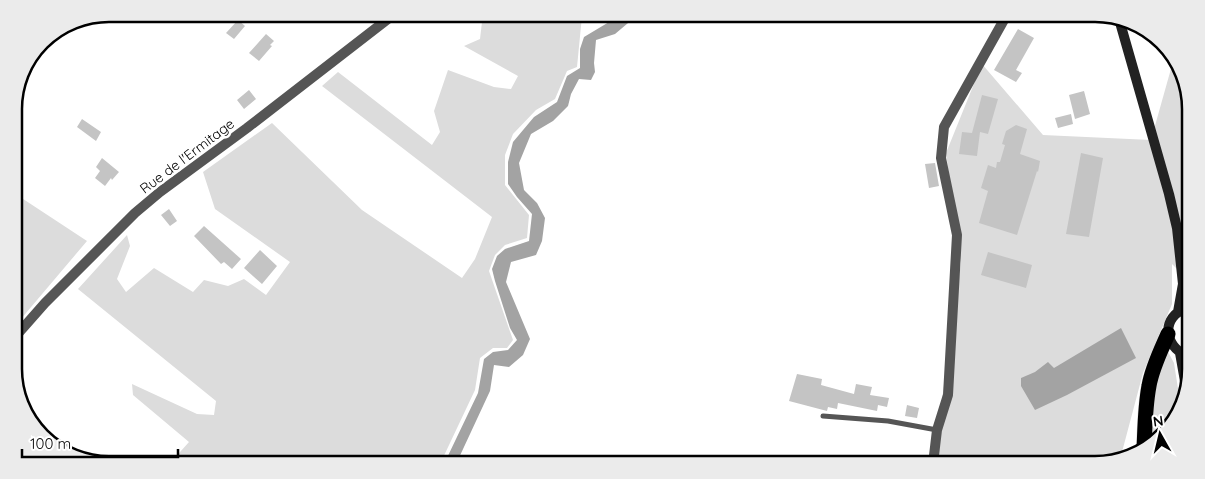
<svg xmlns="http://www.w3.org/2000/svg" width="1205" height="479" font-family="Quicksand,sans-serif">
	<rect width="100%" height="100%" fill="#fff"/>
	<path fill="#dcdcdc" d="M 479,16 L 582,16 L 577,67 L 567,71 L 555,99 L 536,110 L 513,134 L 505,155 L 505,185 L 529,215 L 527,238 L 505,245 L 495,255 L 489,271 L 513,340 L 507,348 L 493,348 L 480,358 L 475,390 L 441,462 L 172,461 L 189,442 L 133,395 L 132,384 L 197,414 L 214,415 L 216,401 L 78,289 L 127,235 L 130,246 L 117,279 L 126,292 L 154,268 L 193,292 L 204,280 L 228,286 L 244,279 L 266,295 L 290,262 L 215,209 L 203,172 L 272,123 L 362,210 L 462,278 L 475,259 L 492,217 L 322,86 L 338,72 L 432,145 L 440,132 L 434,111 L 448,70 L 494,87 L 511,89 L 518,76 L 464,46 L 480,39 L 482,22 Z
		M 1174,58 L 1190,97 L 1188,280 L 1172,264 L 1172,304 L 1143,373 L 1122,452 L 1122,457 L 1102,465 L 933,464 L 961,263 L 946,153 L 982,64 L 1043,135 L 1151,140 Z
		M 14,193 L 87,241 L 15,326 Z
		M 1167,350 L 1174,363 L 1181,408 L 1154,446 L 1151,447 L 1151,411 L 1159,365 Z"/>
	<path fill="#a3a3a3" d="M 619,16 L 634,16 L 634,18 L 615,34 L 596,40 L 594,63 L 595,72 L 591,80 L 579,79 L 571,94 L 568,106 L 553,121 L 531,134 L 519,163 L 524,190 L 537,203 L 545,218 L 542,241 L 536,255 L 511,262 L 506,282 L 530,339 L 523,355 L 509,367 L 494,365 L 490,391 L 457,462 L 445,462 L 478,393 L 484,359 L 493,352 L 508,350 L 517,340 L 510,328 L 495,281 L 492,269 L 497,256 L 505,249 L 529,241 L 532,214 L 517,197 L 508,184 L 508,162 L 513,142 L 534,117 L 557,102 L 567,76 L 580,68 L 580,49 L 584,37 Z
		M 1121,328 L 1136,358 L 1067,395 L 1035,410 L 1021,386 L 1021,378 L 1035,372 L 1048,362 L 1054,368 Z"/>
	<path fill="#c4c4c4" d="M 238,20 L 245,26 L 234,39 L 226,33 Z
		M 1018,29 L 1034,38 L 1016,70 L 1022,73 L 1016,82 L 994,70 Z
		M 266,34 L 274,41 L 270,45 L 272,46 L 259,61 L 249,53 Z
		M 249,90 L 256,99 L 244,109 L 237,100 Z
		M 1084,91 L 1090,114 L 1075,119 L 1069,95 Z
		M 982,95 L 998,99 L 988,134 L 980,132 L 977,156 L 959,154 L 962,132 L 972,133 Z
		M 1071,114 L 1073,124 L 1058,128 L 1055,118 Z
		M 82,119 L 101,132 L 96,141 L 77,127 Z
		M 1016,125 L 1027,129 L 1020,154 L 1040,161 L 1038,172 L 1037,171 L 1017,235 L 979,223 L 988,191 L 981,188 L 988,165 L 996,168 L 997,162 L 1000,162 L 1005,145 L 1002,144 L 1006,131 Z
		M 1081,153 L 1103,158 L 1089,237 L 1066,234 Z
		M 102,158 L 119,172 L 112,180 L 111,178 L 105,186 L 95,178 L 100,171 L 96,167 Z
		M 935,163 L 939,186 L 929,188 L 925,164 Z
		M 169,209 L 177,221 L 170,226 L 161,215 Z
		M 204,226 L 241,259 L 232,269 L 224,262 L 221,264 L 194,236 Z
		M 260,250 L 277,266 L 262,284 L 244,268 Z
		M 988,252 L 1032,265 L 1026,288 L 981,275 Z
		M 797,374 L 822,379 L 821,385 L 854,394 L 856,384 L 872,387 L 870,395 L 889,398 L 887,407 L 878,405 L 877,411 L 838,403 L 837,409 L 828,407 L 827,411 L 789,401 Z
		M 907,405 L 919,408 L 917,418 L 905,416 Z"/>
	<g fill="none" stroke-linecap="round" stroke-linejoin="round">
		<defs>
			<path id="highway" d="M 1144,449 C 1145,428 1145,407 1149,386 C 1152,368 1161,350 1168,334"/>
		</defs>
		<use href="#highway" stroke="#dbdbdb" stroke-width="16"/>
		<path stroke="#555" stroke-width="5" d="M 823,416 L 888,421 L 937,430"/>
		<path stroke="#555" stroke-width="10" d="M 15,337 L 45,303 L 135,213 L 160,192 L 247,128 L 393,15
			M 933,464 L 937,430 L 948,395 L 957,235 L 941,158 L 944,127 L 1005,18"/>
		<path stroke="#222" stroke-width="10" d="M 1119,19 L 1169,194 L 1177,228 L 1183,284 L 1178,312
			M 1180,353 L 1186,387
			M 1187,356 C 1163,346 1161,316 1187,308"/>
		<use href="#highway" stroke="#000" stroke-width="15"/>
	</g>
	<g text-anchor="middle" stroke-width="5" stroke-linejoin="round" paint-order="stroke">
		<g font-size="14" fill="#000" stroke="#fff">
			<text transform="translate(187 156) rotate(-37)" y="5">Rue de l'Ermitage</text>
		</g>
	</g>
	<path d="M0 0H1205V479H0ZM109 22H1095A87 87 0 0 1 1182 109V369A87 87 0 0 1 1095 456H109A87 87 0 0 1 22 369V109A87 87 0 0 1 109 22Z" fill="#ebebeb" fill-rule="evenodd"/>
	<path fill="none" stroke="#000" stroke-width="2.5" d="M109 22H1095A87 87 0 0 1 1182 109V369A87 87 0 0 1 1095 456H109A87 87 0 0 1 22 369V109A87 87 0 0 1 109 22Z"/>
	<g transform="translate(1160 434) rotate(352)" stroke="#ffffff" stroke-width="4" paint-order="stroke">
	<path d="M0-4L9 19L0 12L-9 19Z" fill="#000000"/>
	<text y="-8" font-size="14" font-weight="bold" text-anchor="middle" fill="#000000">N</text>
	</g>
	<path d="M22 449v8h156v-8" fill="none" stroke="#000000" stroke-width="2.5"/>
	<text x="30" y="449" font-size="15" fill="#000000" stroke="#ffffff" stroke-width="4" paint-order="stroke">100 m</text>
</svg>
